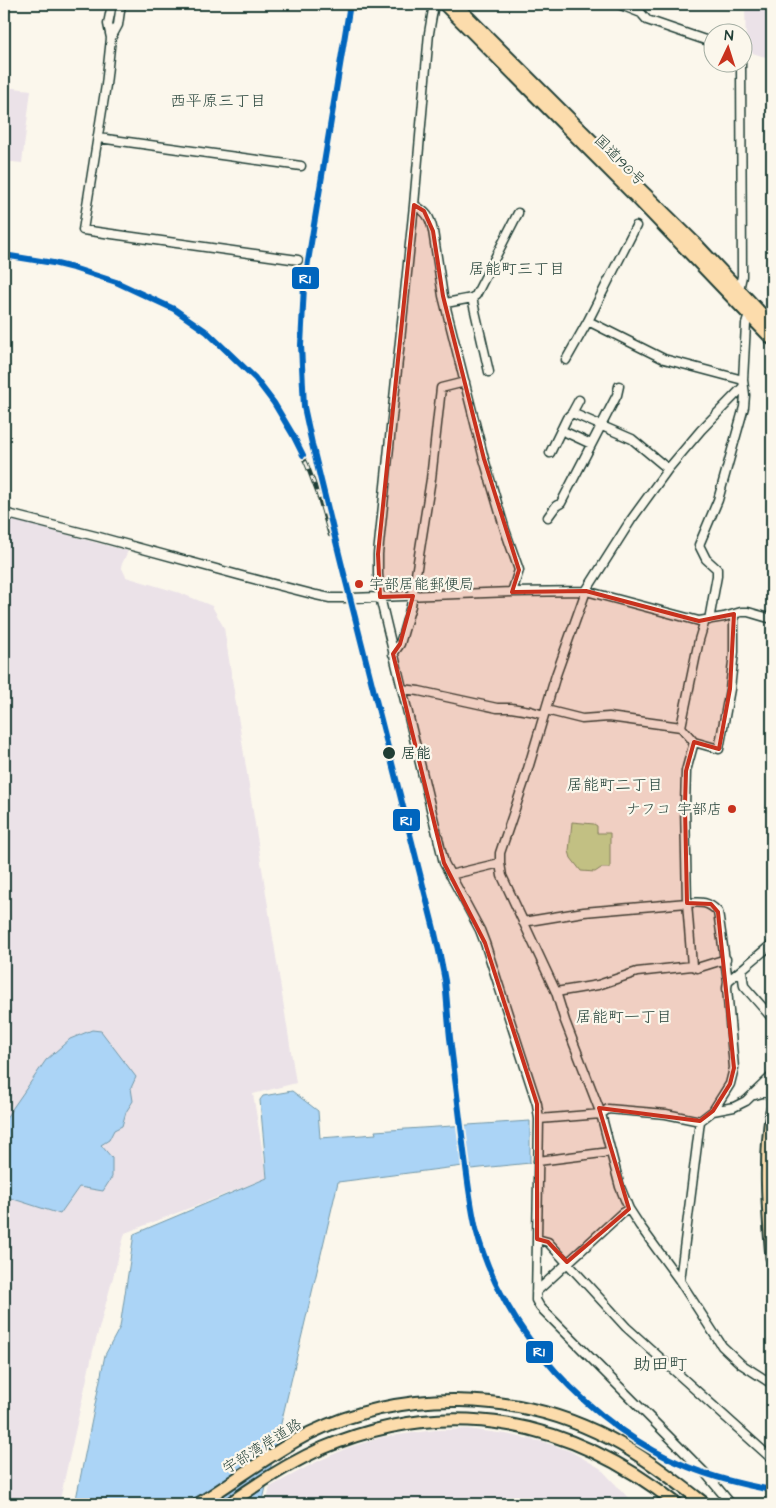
<svg xmlns="http://www.w3.org/2000/svg" width="776" height="1508" font-family="'Architects Daughter','Klee One',sans-serif">
	<rect width="100%" height="100%" fill="#fbf7ec"/>
	<filter id="ink" filterUnits="userSpaceOnUse"><feTurbulence type="fractalNoise" baseFrequency=".02" numOctaves="2"/><feDisplacementMap in="SourceGraphic" scale="10" xChannelSelector="R" yChannelSelector="G"/><feConvolveMatrix kernelMatrix="1 2 1 2 8 2 1 2 1" color-interpolation-filters="sRGB"/></filter>
	<g filter="url(#ink)">
		<path fill="#ebe2e8" d="M 745,4 L 772,4 L 772,59 L 746,51 Z
			M 4,87 L 31,90 L 22,163 L 4,161 Z
			M 4,518 L 128,551 L 121,566 L 126,577 L 180,593 L 212,606 L 224,628 L 296,1083 L 253,1094 L 267,1178 L 125,1233 L 93,1351 L 59,1504 L 4,1504 Z
			M 468,1429 L 506,1434 L 544,1442 L 570,1451 L 600,1468 L 634,1504 L 266,1504 L 270,1487 L 314,1463 L 347,1448 L 383,1437 L 435,1430 Z"/>
		<path fill="#c1e49d" stroke="#709068" d="M 572,822 L 594,824 L 597,826 L 597,833 L 610,833 L 610,868 L 601,868 L 595,872 L 581,871 L 571,858 L 569,851 Z"/>
		<path fill="#abd4f6" stroke="#7398a8" d="M 92,1030 L 101,1031 L 136,1077 L 131,1088 L 133,1101 L 126,1112 L 122,1126 L 114,1130 L 109,1140 L 101,1145 L 112,1158 L 112,1177 L 103,1191 L 79,1187 L 60,1214 L 4,1196 L 4,1123 L 8,1115 L 46,1060 L 70,1039 Z
			M 292,1091 L 318,1111 L 320,1138 L 376,1134 L 375,1131 L 530,1121 L 530,1163 L 471,1169 L 471,1165 L 338,1182 L 262,1504 L 75,1504 L 105,1355 L 120,1327 L 134,1234 L 267,1178 L 260,1100 L 263,1096 Z"/>
		<g fill="none" stroke-linecap="round" stroke-linejoin="round">
			<defs>
				<path id="minor" d="M 112,4 L 108,24 L 111,38 L 106,85 L 83,230 L 298,260
					M 434,4 L 429,33 L 414,205 L 378,554 L 378,574 L 380,597 L 444,863 L 480,930 L 485,943 L 537,1104 L 539,1119 L 536,1300 L 540,1307 L 550,1317 L 706,1474 L 731,1504
					M 618,4 L 641,13 L 647,20 L 714,43
					M 111,38 L 118,25 L 121,4
					M 99,138 L 301,166
					M 414,205 C 427,212 430,217 433,231 L 443,296 L 484,459 L 505,530 L 519,570 L 512,592
					M 739,290 L 742,276 L 741,62
					M 472,298 L 489,372
					M 446,303 L 472,298 L 476,295 L 518,213
					M 588,321 L 664,359 L 743,380
					M 566,360 L 588,321 L 636,226
					M 743,387 L 701,430 L 668,469 L 631,520 L 586,591 L 556,675 L 524,782 L 500,853 L 500,863 L 502,876 L 556,992 L 565,1021 L 601,1114 L 620,1187 L 629,1209 L 640,1226 L 680,1281 L 722,1346 L 741,1364 L 772,1384
					M 572,413 L 632,439 L 668,469
					M 561,430 L 591,444
					M 550,453 L 567,418 L 572,413 L 579,400
					M 4,513 L 99,537 L 242,576 L 316,595 L 330,598 L 351,598 L 512,592 L 586,591 L 699,621 L 724,617 L 741,612 L 748,612 L 772,619
					M 548,517 L 556,506 L 561,503 L 617,395 L 619,386
					M 709,620 L 717,576 L 717,569 L 706,559 L 699,545 L 718,500 L 744,407 L 745,395 L 743,380 L 746,324 L 749,315
					M 393,654 L 400,644 L 411,606 L 431,479 L 441,388 L 465,382
					M 402,689 L 419,691 L 497,708 L 511,708 L 530,711 L 544,715
					M 546,710 L 582,719 L 609,717 L 681,727 L 694,742 L 719,749 L 730,689 L 734,652 L 734,614
					M 681,727 L 699,640 L 705,620
					M 450,875 L 500,863
					M 523,922 L 584,912 L 687,903 C 701,902 708,901 718,912 L 728,981 L 727,988 L 734,1068 L 730,1084 L 713,1111 L 700,1121 L 680,1281
					M 692,966 L 687,903 L 685,806 L 686,771 L 694,742
					M 742,971 L 744,986 L 772,1018
					M 728,981 L 772,944
					M 556,992 L 598,985 L 637,972 L 692,966 L 697,968 L 726,959
					M 755,1095 L 766,1092 L 769,1094 L 772,1100
					M 713,1111 L 734,1107 L 746,1101 L 772,1076
					M 539,1119 L 601,1114 L 608,1109 L 666,1114 L 700,1121
					M 538,1161 L 610,1152
					M 537,1239 L 548,1242 L 626,1327 L 772,1459
					M 536,1292 L 622,1213 L 629,1209"/>
				<path id="highway" d="M 444,4 L 636,197 L 772,339
					M 455,4 L 640,189 L 697,245 L 772,325
					M 772,1111 C 764,1160 768,1209 772,1258
					M 198,1504 C 236,1481 270,1453 310,1433 C 403,1388 517,1390 609,1438 C 644,1456 674,1480 705,1504
					M 229,1504 C 258,1483 289,1463 323,1448 C 450,1394 571,1420 677,1504"/>
			</defs>
			<use href="#minor" stroke="#1f3d34" stroke-width="11"/>
			<use href="#highway" stroke="#1f3d34" stroke-width="15"/>
			<use href="#minor" stroke="#fbf7ec" stroke-width="8"/>
			<use href="#highway" stroke="#fcdcac" stroke-width="11"/>
			<defs>
				<path id="rail" d="M 4,255 L 53,263 L 116,282 L 174,309 L 207,332 L 255,378 L 274,403 L 293,435 L 307,465 L 318,494 L 330,535"/>
			</defs>
			<use href="#rail" stroke="#1f3d34" stroke-width="4.5"/>
			<use href="#rail" stroke="#fbf7ec" stroke-width="2.5" stroke-dasharray="8" stroke-linecap="butt"/>
			<defs>
				<path id="rail-1" d="M 350,4 L 304,286 L 301,345 L 304,407 L 312,444 L 341,562 L 434,929 C 438,946 442,964 445,981 C 447,1000 448,1019 450,1038 C 454,1070 458,1103 462,1135 C 466,1167 469,1198 476,1229 C 501,1330 593,1429 688,1467 C 715,1478 744,1485 772,1490
					M 4,255 L 53,263 L 73,268 L 116,282 L 174,309 L 207,332 L 255,378 L 274,403 L 293,435 L 303,455"/>
			</defs>
			<use href="#rail-1" stroke="#fbf7ec" stroke-width="10"/>
			<use href="#rail-1" stroke="#0065bd" stroke-width="6"/>
		</g>
	</g>
	<path fill="#c8321e" fill-opacity="0.2" stroke="#c8321e" stroke-width="4" stroke-linejoin="round" d="M 414,205 L 424,211 L 433,231 L 443,296 L 484,459 L 519,570 L 512,592 L 586,591 L 699,621 L 734,614 L 730,689 L 719,749 L 694,742 L 686,771 L 685,806 L 687,903 L 711,904 L 718,912 L 734,1068 L 730,1084 L 713,1111 L 700,1121 L 599,1108 L 629,1209 L 567,1262 L 548,1242 L 537,1239 L 537,1104 L 485,943 L 444,863 L 393,654 L 400,644 L 413,596 L 380,597 L 378,554 Z"/>
	<g fill="#c8321e" stroke="#fbf7ec" stroke-width="2">
		<circle cx="359" cy="584" r="5"/>
		<circle cx="732" cy="809" r="5"/>
	</g>
	<circle fill="#1f3d34" stroke="#fbf7ec" stroke-width="2" cx="389" cy="753" r="7"/>
	<g text-anchor="middle" stroke-width="4.5" stroke-linejoin="round" paint-order="stroke">
		<g font-size="15" fill="#1f3d34" stroke="#fbf7ec">
			<text transform="translate(620 160) rotate(45)" y="5">国道190号</text>
			<text transform="translate(262 1446) rotate(-32)" y="5">宇部湾岸道路</text>
		</g>
		<g font-size="15" fill="#1f3d34" stroke="#fbf7ec" text-anchor="start">
			<text x="369" y="589">宇部居能郵便局</text>
			<text x="722" y="814" text-anchor="end">ナフコ 宇部店</text>
		</g>
		<g font-size="15" font-weight="bold" fill="#1f3d34" stroke="#fbf7ec" text-anchor="start">
			<text x="401" y="758">居能</text>
		</g>
		<g font-size="16" fill="#1f3d34" stroke="#fbf7ec">
			<text x="218" y="106">西平原三丁目</text>
			<text x="517" y="274">居能町三丁目</text>
			<text x="615" y="790">居能町二丁目</text>
			<text x="624" y="1022">居能町一丁目</text>
		</g>
		<g font-size="18" fill="#1f3d34" stroke="#fbf7ec">
			<text x="660" y="1370">助田町</text>
		</g>
	</g>
	<g stroke="#fbf7ec" stroke-width="2">
		<rect x="291" y="266" width="29" height="24" rx="5" fill="#0065bd"/>
		<rect x="392" y="808" width="29" height="24" rx="5" fill="#0065bd"/>
		<rect x="525" y="1340" width="29" height="24" rx="5" fill="#0065bd"/>
	</g>
	<g font-size="14" text-anchor="middle" font-weight="bold" fill="#fff">
		<text x="305" y="283">R1</text>
		<text x="406" y="825">R1</text>
		<text x="539" y="1356">R1</text>
	</g>
	<rect width="776" height="1508" fill="none" stroke="#fbf7ec" stroke-width="20"/>
	<rect x="10" y="10" width="756" height="1488" fill="none" stroke="#1f3d34" stroke-width="2" filter="url(#ink)"/>
	<g transform="translate(728 48) rotate(4)"><circle r="24" fill="#fbf7ec" stroke="#a3ada2"/>
	<path d="M0-4L9 19L0 12L-9 19Z" fill="#c8321e"/>
	<text y="-8" font-size="14" font-weight="bold" text-anchor="middle" fill="#1f3d34">N</text>
	</g>
</svg>
